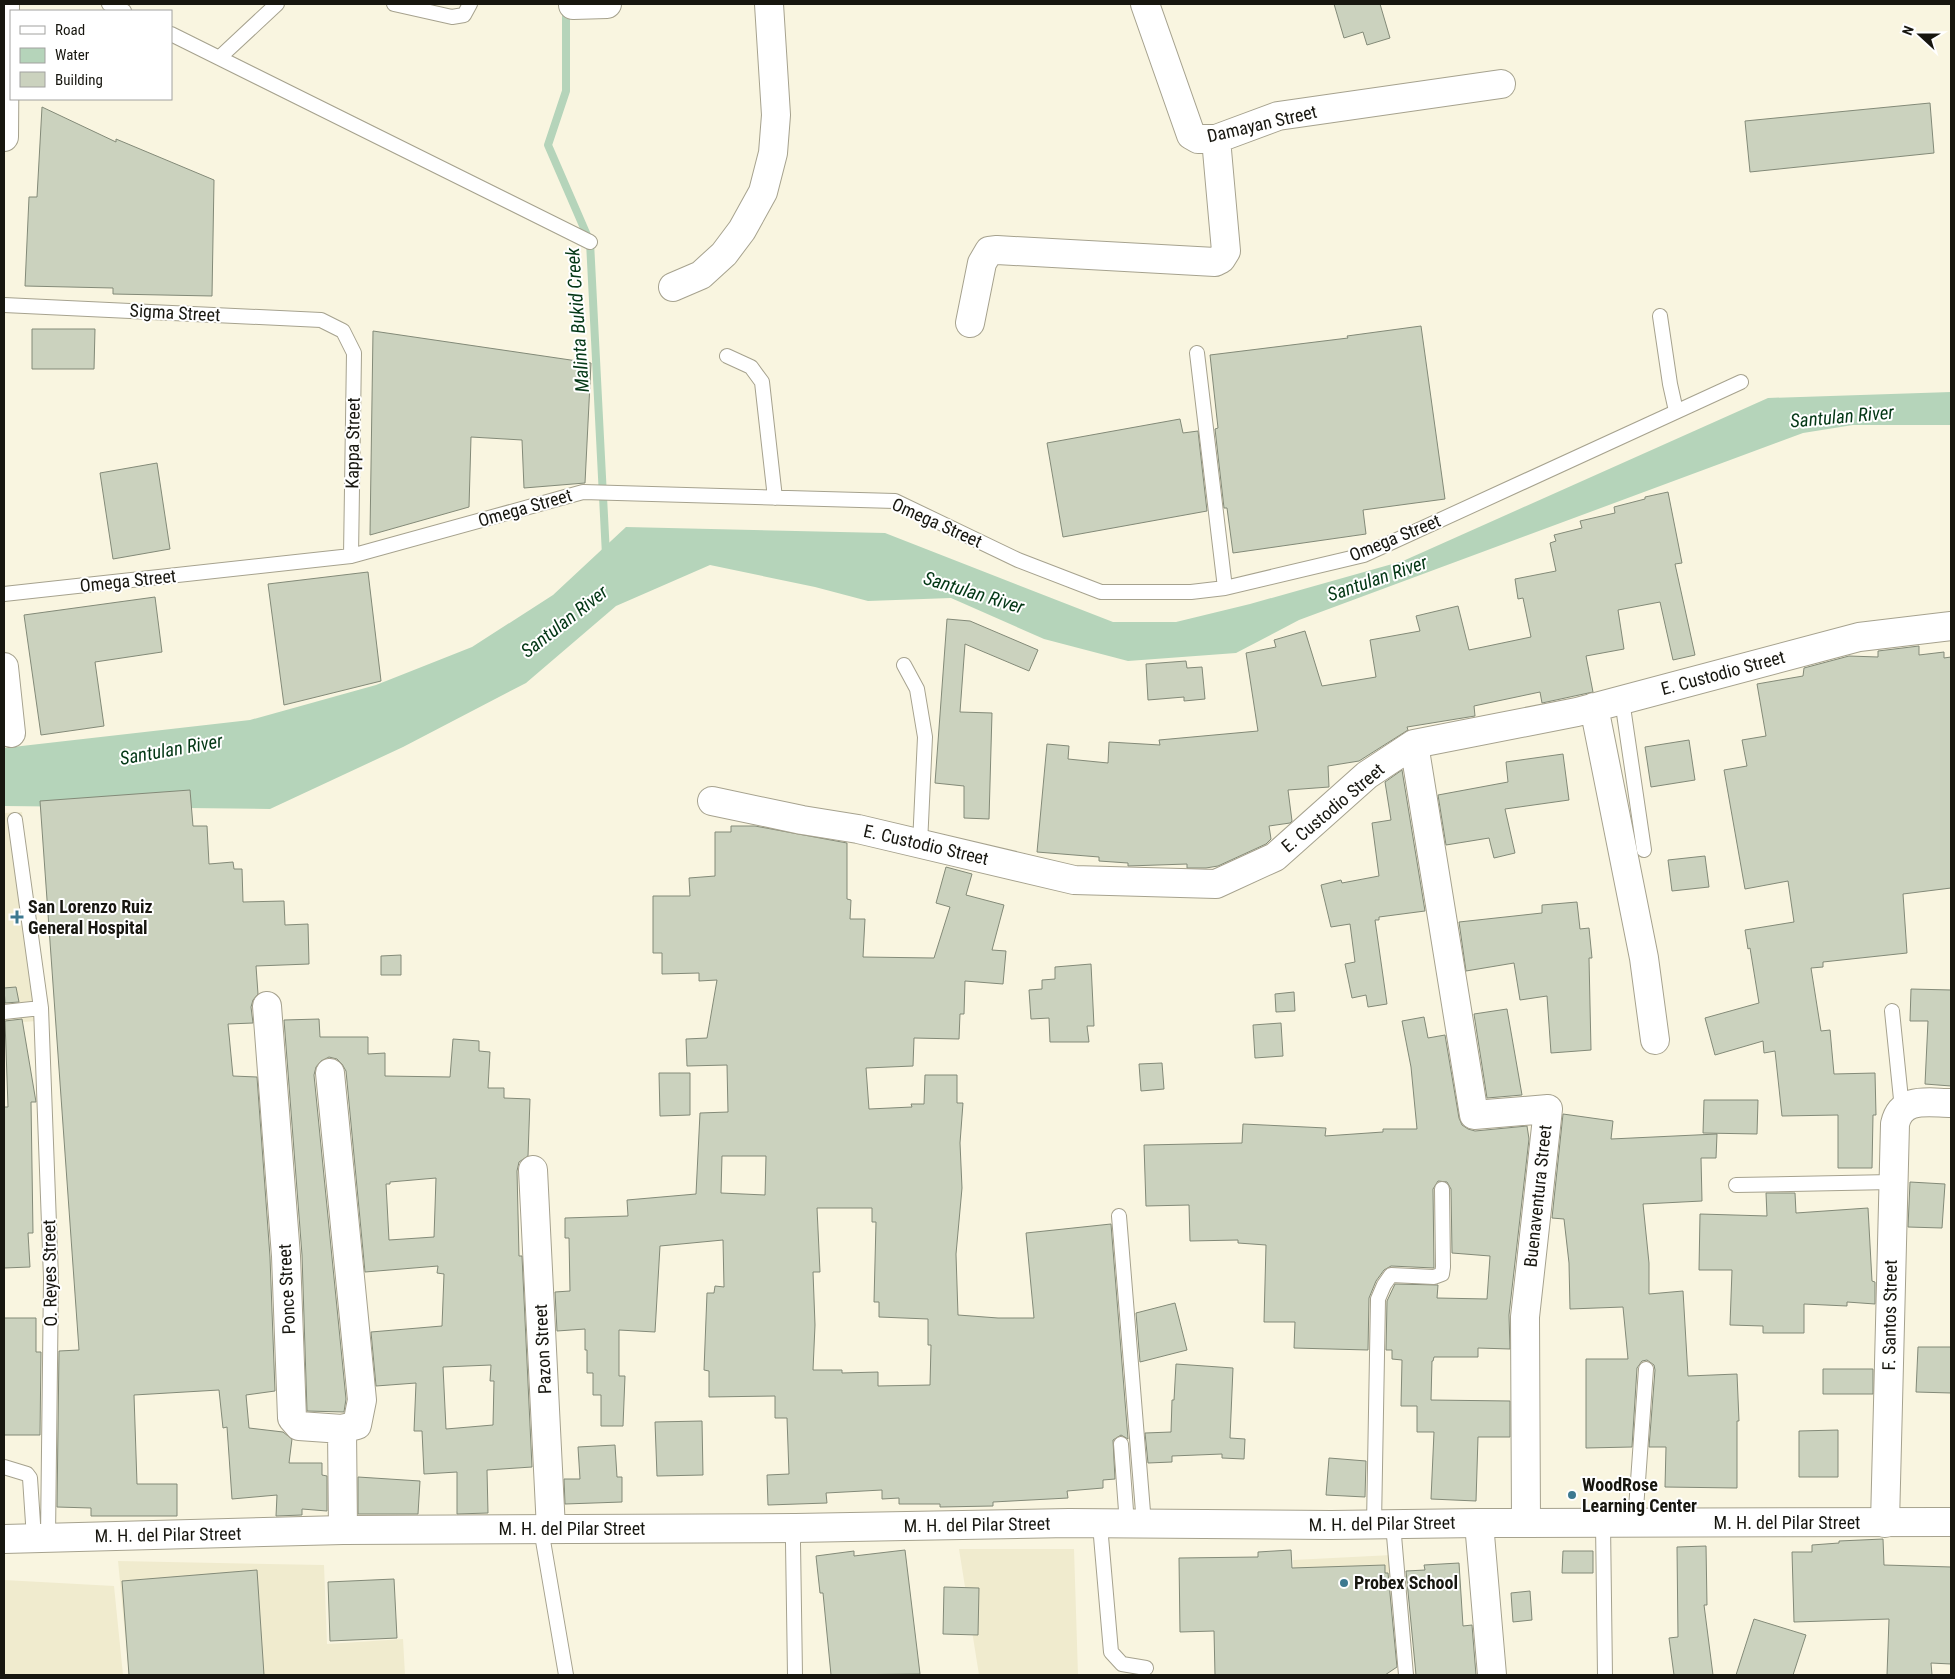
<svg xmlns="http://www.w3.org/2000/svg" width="1955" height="1679" font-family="'Roboto Condensed',sans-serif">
	<rect width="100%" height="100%" fill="#f9f5e0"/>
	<path fill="#f0ebce" d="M 22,812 L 39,1021 L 4,1023 L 4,813 Z
		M 959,1549 L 1074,1549 L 1078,1675 L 979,1675 Z
		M 1392,1555 L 1394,1605 L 1296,1611 L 1293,1560 Z
		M 118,1561 L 324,1565 L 327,1644 L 403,1639 L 405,1675 L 129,1675 Z
		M 4,1580 L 114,1586 L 123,1675 L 4,1675 Z"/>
	<path fill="#b5d4ba" d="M 1951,392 L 1951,425 L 1853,425 L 1803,433 L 1299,620 L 1236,653 L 1128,661 L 1044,639 L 951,598 L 868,601 L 815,587 L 710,565 L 616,606 L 526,683 L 403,747 L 270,809 L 4,806 L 4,748 L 250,720 L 376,685 L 472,647 L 553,595 L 626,527 L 885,533 L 1113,622 L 1176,622 L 1250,604 L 1403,561 L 1768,398 Z"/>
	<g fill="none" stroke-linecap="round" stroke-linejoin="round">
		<path stroke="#b5d4ba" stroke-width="8" d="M 566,8 L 566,91 L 548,145 L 590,242 L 606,555"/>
	</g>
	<path fill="#cbd2be" stroke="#838a78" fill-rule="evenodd" d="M 1334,4 L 1380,4 L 1390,38 L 1367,45 L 1363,32 L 1344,38 Z
		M 1930,103 L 1934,153 L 1750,172 L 1745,121 Z
		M 42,107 L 116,142 L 116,139 L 214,180 L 212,296 L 113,294 L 113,288 L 25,286 L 29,197 L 37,197 Z
		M 1421,326 L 1445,499 L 1363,510 L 1366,534 L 1233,553 L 1227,508 L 1224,508 L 1215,429 L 1218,428 L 1210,355 L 1348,338 L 1347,336 Z
		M 32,329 L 95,329 L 94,369 L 32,369 Z
		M 373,331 L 591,363 L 585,483 L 524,488 L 522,440 L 471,437 L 469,507 L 370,535 Z
		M 1180,419 L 1183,433 L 1198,431 L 1207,511 L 1063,537 L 1047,443 Z
		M 157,463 L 170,549 L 113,559 L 100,473 Z
		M 1668,492 L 1682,563 L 1675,564 L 1695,655 L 1673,660 L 1660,602 L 1618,610 L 1624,649 L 1586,656 L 1593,692 L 1542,703 L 1540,692 L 1474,706 L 1475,716 L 1407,727 L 1408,730 L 1359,761 L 1328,766 L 1329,787 L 1288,790 L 1292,821 L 1290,823 L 1269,826 L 1271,839 L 1266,844 L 1218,866 L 1206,868 L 1187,868 L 1187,864 L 1128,866 L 1128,863 L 1099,861 L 1099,857 L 1037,852 L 1047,744 L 1069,746 L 1068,759 L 1108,763 L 1109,742 L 1160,745 L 1159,740 L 1258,731 L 1246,653 L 1276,647 L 1274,640 L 1305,631 L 1322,686 L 1376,677 L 1370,640 L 1420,631 L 1416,616 L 1458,606 L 1469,650 L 1531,637 L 1523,598 L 1518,599 L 1515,579 L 1556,571 L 1550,543 L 1556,541 L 1554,535 L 1582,528 L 1580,521 L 1615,513 L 1614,507 L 1645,499 L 1645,497 Z
		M 368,572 L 381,681 L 284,705 L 268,584 Z
		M 155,597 L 162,652 L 95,662 L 104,726 L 41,735 L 24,615 Z
		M 947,619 L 970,621 L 1038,650 L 1029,671 L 965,644 L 960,712 L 992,713 L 989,819 L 964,818 L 964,786 L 935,783 Z
		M 1919,646 L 1919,655 L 1944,652 L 1944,658 L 1951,657 L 1951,888 L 1903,894 L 1907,953 L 1823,962 L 1823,967 L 1811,968 L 1821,1031 L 1830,1030 L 1834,1074 L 1875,1073 L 1876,1115 L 1873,1115 L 1872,1168 L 1838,1168 L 1838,1115 L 1782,1116 L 1775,1051 L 1764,1053 L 1763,1041 L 1715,1055 L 1705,1018 L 1759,1003 L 1750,948 L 1748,949 L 1745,930 L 1794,922 L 1788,881 L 1745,889 L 1724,770 L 1747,766 L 1742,740 L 1766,736 L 1757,684 L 1803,676 L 1804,668 L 1849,656 L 1878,657 L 1878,651 Z
		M 1186,661 L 1187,668 L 1202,667 L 1205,699 L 1184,701 L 1184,697 L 1148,700 L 1146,664 Z
		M 1689,740 L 1695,780 L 1651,787 L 1645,747 Z
		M 1563,754 L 1569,800 L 1505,809 L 1515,853 L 1494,858 L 1489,838 L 1446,845 L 1438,795 L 1508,782 L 1506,762 Z
		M 1402,770 L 1425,911 L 1379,917 L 1379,920 L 1375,920 L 1387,1004 L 1368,1007 L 1366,995 L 1352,998 L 1345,964 L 1355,962 L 1350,924 L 1331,927 L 1321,885 L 1341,880 L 1342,883 L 1379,876 L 1372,823 L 1391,820 L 1385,782 Z
		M 190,790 L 193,826 L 207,826 L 209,864 L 233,862 L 234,869 L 242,869 L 243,902 L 284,901 L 285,925 L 308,924 L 309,964 L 256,966 L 258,994 L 253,1000 L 251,1007 L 253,1023 L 228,1024 L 233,1076 L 257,1077 L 270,1257 L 275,1391 L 246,1395 L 249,1428 L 283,1432 L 292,1439 L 289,1463 L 322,1463 L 322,1475 L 327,1476 L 327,1511 L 302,1509 L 302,1515 L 276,1516 L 277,1495 L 232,1499 L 227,1427 L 223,1428 L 219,1390 L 134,1395 L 137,1484 L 177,1484 L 177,1516 L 91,1516 L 91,1508 L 57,1507 L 59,1351 L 79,1350 L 40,801 Z
		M 731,826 L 755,826 L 847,843 L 847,899 L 851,900 L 850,919 L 865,919 L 863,957 L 934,958 L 950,907 L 936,903 L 946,867 L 972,874 L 966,895 L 1004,905 L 992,950 L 1006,951 L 1003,984 L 965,981 L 964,1014 L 960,1014 L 959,1039 L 914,1038 L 913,1066 L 866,1068 L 869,1109 L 912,1107 L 911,1104 L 924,1104 L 925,1075 L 957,1075 L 957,1103 L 963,1103 L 960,1143 L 962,1188 L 956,1254 L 958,1315 L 998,1318 L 1034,1318 L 1026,1233 L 1111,1224 L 1128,1439 L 1121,1435 L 1113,1440 L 1115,1479 L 1103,1480 L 1103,1488 L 1067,1491 L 1068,1498 L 993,1502 L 993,1506 L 940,1507 L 940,1504 L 899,1504 L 899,1498 L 882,1499 L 882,1490 L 826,1493 L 827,1503 L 768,1505 L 767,1475 L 789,1474 L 787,1418 L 775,1418 L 775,1396 L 709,1397 L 709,1371 L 704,1370 L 707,1293 L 714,1293 L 715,1286 L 724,1287 L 723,1240 L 660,1246 L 655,1332 L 619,1330 L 619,1376 L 625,1376 L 623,1426 L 601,1426 L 601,1395 L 593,1395 L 593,1373 L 587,1373 L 587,1350 L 585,1350 L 585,1329 L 557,1331 L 555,1292 L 570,1291 L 569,1238 L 565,1238 L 565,1218 L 628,1216 L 627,1200 L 696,1194 L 700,1113 L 728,1112 L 727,1065 L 687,1066 L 686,1039 L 707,1038 L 717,980 L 699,981 L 699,973 L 662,974 L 662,953 L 653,953 L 653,896 L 690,896 L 689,878 L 715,876 L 715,832 L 731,832 ZM 722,1156 L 766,1156 L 765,1195 L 721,1193 ZM 817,1208 L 872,1208 L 872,1222 L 876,1222 L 874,1302 L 879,1302 L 879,1317 L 928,1319 L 928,1345 L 931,1345 L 930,1385 L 878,1386 L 878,1372 L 842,1373 L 842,1370 L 813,1370 L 815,1325 L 813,1272 L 820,1272 Z
		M 1705,856 L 1709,887 L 1672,891 L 1668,860 Z
		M 1577,902 L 1580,929 L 1589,928 L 1592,958 L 1589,958 L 1591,1050 L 1551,1053 L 1547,996 L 1520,1000 L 1514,963 L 1466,971 L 1459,922 L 1542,913 L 1542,905 Z
		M 401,955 L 401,975 L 381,975 L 381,956 Z
		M 1091,964 L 1094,1026 L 1087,1026 L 1089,1042 L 1050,1042 L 1049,1018 L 1031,1019 L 1029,990 L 1042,989 L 1042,980 L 1055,979 L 1055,967 Z
		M 16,987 L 19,1002 L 5,1003 L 4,988 Z
		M 1911,989 L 1951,990 L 1951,1086 L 1925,1084 L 1928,1021 L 1910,1021 Z
		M 1294,992 L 1295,1011 L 1276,1012 L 1275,994 Z
		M 1507,1009 L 1522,1095 L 1487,1098 L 1474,1014 Z
		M 1424,1017 L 1428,1038 L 1445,1035 L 1459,1118 L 1462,1125 L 1468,1129 L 1475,1131 L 1527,1126 L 1529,1139 L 1509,1315 L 1510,1349 L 1478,1348 L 1478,1357 L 1434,1357 L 1433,1361 L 1432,1361 L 1431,1400 L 1510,1401 L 1510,1437 L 1478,1437 L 1476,1501 L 1431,1499 L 1434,1432 L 1417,1432 L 1417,1406 L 1401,1406 L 1402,1360 L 1392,1359 L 1392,1350 L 1386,1350 L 1387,1301 L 1395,1284 L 1438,1285 L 1437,1298 L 1487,1299 L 1490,1256 L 1452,1253 L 1451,1189 L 1447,1182 L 1438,1181 L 1433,1189 L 1434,1268 L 1391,1266 L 1384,1270 L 1376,1281 L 1369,1298 L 1368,1350 L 1294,1348 L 1295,1322 L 1264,1322 L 1266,1245 L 1238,1243 L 1238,1240 L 1190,1241 L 1189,1205 L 1146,1206 L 1144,1145 L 1242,1143 L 1243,1124 L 1326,1128 L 1325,1136 L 1383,1132 L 1383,1129 L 1417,1129 L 1411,1067 L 1402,1021 Z
		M 22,1019 L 36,1102 L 31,1102 L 33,1233 L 28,1233 L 30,1267 L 4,1268 L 4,1107 L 8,1107 L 5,1021 Z
		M 319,1019 L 320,1037 L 368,1037 L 368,1054 L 385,1053 L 385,1076 L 450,1077 L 453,1039 L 479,1041 L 479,1051 L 490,1052 L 488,1088 L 504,1088 L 504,1098 L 530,1099 L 528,1156 L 519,1162 L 517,1171 L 519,1256 L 522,1256 L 532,1467 L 487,1470 L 488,1513 L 457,1514 L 457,1472 L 424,1474 L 422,1431 L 414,1431 L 416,1383 L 376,1386 L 371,1332 L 442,1326 L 444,1274 L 437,1273 L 438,1266 L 365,1272 L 346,1071 L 342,1064 L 337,1059 L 329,1057 L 321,1061 L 316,1067 L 314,1075 L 346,1399 L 344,1412 L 307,1411 L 302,1255 L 284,1020 ZM 436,1178 L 434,1237 L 389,1240 L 386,1184 L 390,1184 L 390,1182 ZM 491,1365 L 490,1381 L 494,1381 L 493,1425 L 446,1429 L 443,1367 Z
		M 1281,1023 L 1283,1056 L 1255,1058 L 1253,1025 Z
		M 1162,1063 L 1164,1089 L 1141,1091 L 1139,1064 Z
		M 659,1073 L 690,1073 L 690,1115 L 660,1116 Z
		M 1704,1100 L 1758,1100 L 1757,1134 L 1703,1133 Z
		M 1563,1114 L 1613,1121 L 1611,1139 L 1717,1134 L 1716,1158 L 1701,1158 L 1702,1201 L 1643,1204 L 1649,1263 L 1649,1294 L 1683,1291 L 1688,1376 L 1737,1374 L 1739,1421 L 1737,1421 L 1737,1488 L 1665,1487 L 1666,1447 L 1649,1447 L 1655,1370 L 1654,1365 L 1647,1360 L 1642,1361 L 1637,1368 L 1632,1447 L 1586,1448 L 1586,1359 L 1628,1359 L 1623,1307 L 1570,1309 L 1569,1263 L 1564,1219 L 1552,1218 Z
		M 1910,1182 L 1945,1184 L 1942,1228 L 1908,1227 Z
		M 1766,1193 L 1795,1193 L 1796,1213 L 1868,1208 L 1872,1281 L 1875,1282 L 1875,1304 L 1847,1302 L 1847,1306 L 1804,1304 L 1804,1333 L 1763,1333 L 1763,1326 L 1730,1325 L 1732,1270 L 1699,1270 L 1700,1214 L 1767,1216 Z
		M 1175,1303 L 1187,1350 L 1140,1362 L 1136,1313 Z
		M 4,1318 L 36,1318 L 36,1352 L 41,1352 L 40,1435 L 4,1435 Z
		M 1918,1347 L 1951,1347 L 1951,1393 L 1916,1392 Z
		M 1176,1364 L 1233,1368 L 1230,1438 L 1245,1439 L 1244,1459 L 1222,1458 L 1222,1454 L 1172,1456 L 1172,1462 L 1148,1463 L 1145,1433 L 1171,1432 L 1172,1400 L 1174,1400 Z
		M 1823,1369 L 1873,1369 L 1873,1394 L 1823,1394 Z
		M 702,1421 L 703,1475 L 657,1476 L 655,1422 Z
		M 1838,1430 L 1838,1477 L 1799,1477 L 1799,1431 Z
		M 615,1445 L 617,1477 L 622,1477 L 622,1502 L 565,1504 L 564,1479 L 580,1479 L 578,1447 Z
		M 1329,1458 L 1366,1461 L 1365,1497 L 1326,1495 Z
		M 358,1477 L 420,1481 L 418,1514 L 358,1514 Z
		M 1883,1539 L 1884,1565 L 1951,1567 L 1951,1664 L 1931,1663 L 1932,1675 L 1887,1675 L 1889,1619 L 1794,1622 L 1792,1552 L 1812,1552 L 1812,1545 L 1839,1543 L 1839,1541 Z
		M 1706,1546 L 1707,1605 L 1704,1605 L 1713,1675 L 1674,1675 L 1669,1638 L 1678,1637 L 1677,1547 Z
		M 905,1550 L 920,1674 L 831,1675 L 823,1593 L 820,1593 L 816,1556 L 854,1551 L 854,1556 Z
		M 1291,1550 L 1292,1568 L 1385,1565 L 1385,1573 L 1388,1573 L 1397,1667 L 1385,1675 L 1215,1675 L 1214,1631 L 1180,1632 L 1179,1558 L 1258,1557 L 1258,1552 Z
		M 1563,1551 L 1593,1551 L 1593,1573 L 1562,1573 Z
		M 1459,1563 L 1463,1626 L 1472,1625 L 1476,1675 L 1416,1675 L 1406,1571 L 1425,1570 L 1424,1565 Z
		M 257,1570 L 264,1675 L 129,1675 L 122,1581 Z
		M 394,1579 L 397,1638 L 330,1641 L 328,1582 Z
		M 944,1587 L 979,1588 L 978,1635 L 943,1634 Z
		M 1530,1591 L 1532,1620 L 1513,1622 L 1511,1593 Z
		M 1754,1619 L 1806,1635 L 1793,1675 L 1736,1675 Z"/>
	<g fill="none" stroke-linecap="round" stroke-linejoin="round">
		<defs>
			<path id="service" d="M 109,4 L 124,11
				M 394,4 L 452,17 L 464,15 L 470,4
				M 171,34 L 590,242
				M 219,58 L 277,4
				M 4,305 L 321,320 L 343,331 L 354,353 L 351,556
				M 1660,316 L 1670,384 L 1676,411
				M 1197,353 L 1225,588
				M 727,356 L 751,367 L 762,382 L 775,498
				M 4,594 L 351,556 L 583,492 L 895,501 L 1018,560 L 1101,592 L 1191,592 L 1225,588 L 1364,555 L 1741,382
				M 904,665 L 917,689 L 925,737 L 920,844
				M 1622,700 L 1644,850
				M 15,820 L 41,1008 L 51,1278 L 48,1537
				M 1892,1011 L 1902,1109
				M 4,1012 L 41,1008
				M 1736,1185 L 1892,1182
				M 1119,1216 L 1144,1524
				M 1121,1444 L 1127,1524
				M 4,1467 L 27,1474 L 30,1478 L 34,1538
				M 1635,1523 L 1646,1369
				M 1374,1524 L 1378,1299 L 1384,1285 L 1391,1275 L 1434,1277 L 1442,1274 L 1443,1267 L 1442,1189
				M 1393,1524 L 1406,1675
				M 1603,1524 L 1605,1675
				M 1100,1525 L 1111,1652 L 1122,1664 L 1146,1668
				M 795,1528 L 793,1543 L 795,1675
				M 541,1529 L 566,1675"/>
			<path id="minor" d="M 1145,4 L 1191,135 L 1198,139 L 1216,139 L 1278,116 L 1501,84
				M 573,5 L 607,4
				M 4,137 L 5,4
				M 673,287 L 701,275 L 724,254 L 742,230 L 763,192 L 773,153 L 776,115 L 769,4
				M 970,323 L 982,263 L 989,251 L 997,250 L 1215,262 L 1221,259 L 1226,251 L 1216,139
				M 4,667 L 11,733
				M 1594,707 L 1644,958 L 1655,1040
				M 1414,744 L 1474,1115 L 1548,1109 L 1525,1317 L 1526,1523
				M 712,801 L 802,820 L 858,829 L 1074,880 L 1216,884 L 1275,857 L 1367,775 L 1414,744 L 1577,712 L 1859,637 L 1951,626
				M 267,1006 L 286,1256 L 292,1418 L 299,1426 L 342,1429 L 343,1530
				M 330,1073 L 362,1400 L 357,1425 L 342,1429
				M 533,1170 L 551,1529
				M 1479,1523 L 1492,1675
				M 1885,1523 L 1895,1124 C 1901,1096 1929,1103 1951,1103"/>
			<path id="secondary" d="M 4,1539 L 343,1530 L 795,1528 L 1069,1523 L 1331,1525 L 1479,1523 L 1951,1522"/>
		</defs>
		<use href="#service" stroke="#a6a28e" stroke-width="16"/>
		<use href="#minor" stroke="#a6a28e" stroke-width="30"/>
		<use href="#secondary" stroke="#a6a28e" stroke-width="30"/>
		<use href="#service" stroke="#fff" stroke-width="14"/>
		<use href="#minor" stroke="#fff" stroke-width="28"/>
		<use href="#secondary" stroke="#fff" stroke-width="28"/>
	</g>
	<g fill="#3d7990" stroke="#fff" stroke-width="2">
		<path d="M14.5 909.5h5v5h5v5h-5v5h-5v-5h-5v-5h5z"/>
		<circle cx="1572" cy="1495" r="5"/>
		<circle cx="1344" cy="1583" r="5"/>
	</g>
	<g text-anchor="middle" stroke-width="4" stroke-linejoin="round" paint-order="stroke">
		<g font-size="18" fill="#17160f" stroke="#fff">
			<text transform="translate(1262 124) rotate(-13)" y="6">Damayan Street</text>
			<text transform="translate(175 313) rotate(3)" y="6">Sigma Street</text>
			<text transform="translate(353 443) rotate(-89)" y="6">Kappa Street</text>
			<text transform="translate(525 508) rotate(-16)" y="6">Omega Street</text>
			<text transform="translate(937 523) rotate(24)" y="6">Omega Street</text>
			<text transform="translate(1395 538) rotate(-22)" y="6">Omega Street</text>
			<text transform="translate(128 581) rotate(-6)" y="6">Omega Street</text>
			<text transform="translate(1723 673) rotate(-15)" y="6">E. Custodio Street</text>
			<text transform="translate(1333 808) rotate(-40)" y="6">E. Custodio Street</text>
			<text transform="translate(926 845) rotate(13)" y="6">E. Custodio Street</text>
			<text transform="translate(1538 1196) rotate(-84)" y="6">Buenaventura Street</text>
			<text transform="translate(50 1273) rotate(-91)" y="6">O. Reyes Street</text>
			<text transform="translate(287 1289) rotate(-93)" y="6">Ponce Street</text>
			<text transform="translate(1890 1315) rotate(-89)" y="6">F. Santos Street</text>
			<text transform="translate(543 1349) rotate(-93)" y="6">Pazon Street</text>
			<text x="1787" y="1529">M. H. del Pilar Street</text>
			<text transform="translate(1382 1524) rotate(-1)" y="6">M. H. del Pilar Street</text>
			<text transform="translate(977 1525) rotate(-1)" y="6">M. H. del Pilar Street</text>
			<text x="572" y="1535">M. H. del Pilar Street</text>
			<text transform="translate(168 1535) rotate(-1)" y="6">M. H. del Pilar Street</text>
		</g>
		<g font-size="18" font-weight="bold" fill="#17160f" stroke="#fff" text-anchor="start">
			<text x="28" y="913">San Lorenzo Ruiz<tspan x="28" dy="21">General Hospital</tspan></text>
			<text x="1582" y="1491">WoodRose<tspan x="1582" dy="21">Learning Center</tspan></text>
			<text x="1354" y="1589">Probex School</text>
		</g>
		<g font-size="19" font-style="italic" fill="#033715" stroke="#fff">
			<text transform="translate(577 320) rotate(-94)" y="7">Malinta Bukid Creek</text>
			<text transform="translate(1842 416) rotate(-5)" y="7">Santulan River</text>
			<text transform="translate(1377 578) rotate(-19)" y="7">Santulan River</text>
			<text transform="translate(974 592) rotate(17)" y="7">Santulan River</text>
			<text transform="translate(564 621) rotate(-38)" y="7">Santulan River</text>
			<text transform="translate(171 749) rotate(-10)" y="7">Santulan River</text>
		</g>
	</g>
	<rect width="1955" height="1679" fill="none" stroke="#17160f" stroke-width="10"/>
	<rect x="10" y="10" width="162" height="90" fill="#ffffff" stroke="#a2a29f"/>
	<rect x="20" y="26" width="25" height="8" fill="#ffffff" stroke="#a2a29f"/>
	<text x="55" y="35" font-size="15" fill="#17160f">Road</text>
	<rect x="20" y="48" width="25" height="15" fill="#b5d4ba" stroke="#a2a29f"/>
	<text x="55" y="60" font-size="15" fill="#17160f">Water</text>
	<rect x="20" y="72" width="25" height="15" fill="#cbd2be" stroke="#a2a29f"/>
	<text x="55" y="85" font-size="15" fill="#17160f">Building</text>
	<g transform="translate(1920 35) rotate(291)" stroke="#ffffff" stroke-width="4" paint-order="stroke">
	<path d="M0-4L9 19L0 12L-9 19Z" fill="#17160f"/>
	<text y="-8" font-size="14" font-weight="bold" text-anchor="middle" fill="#17160f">N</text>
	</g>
</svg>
